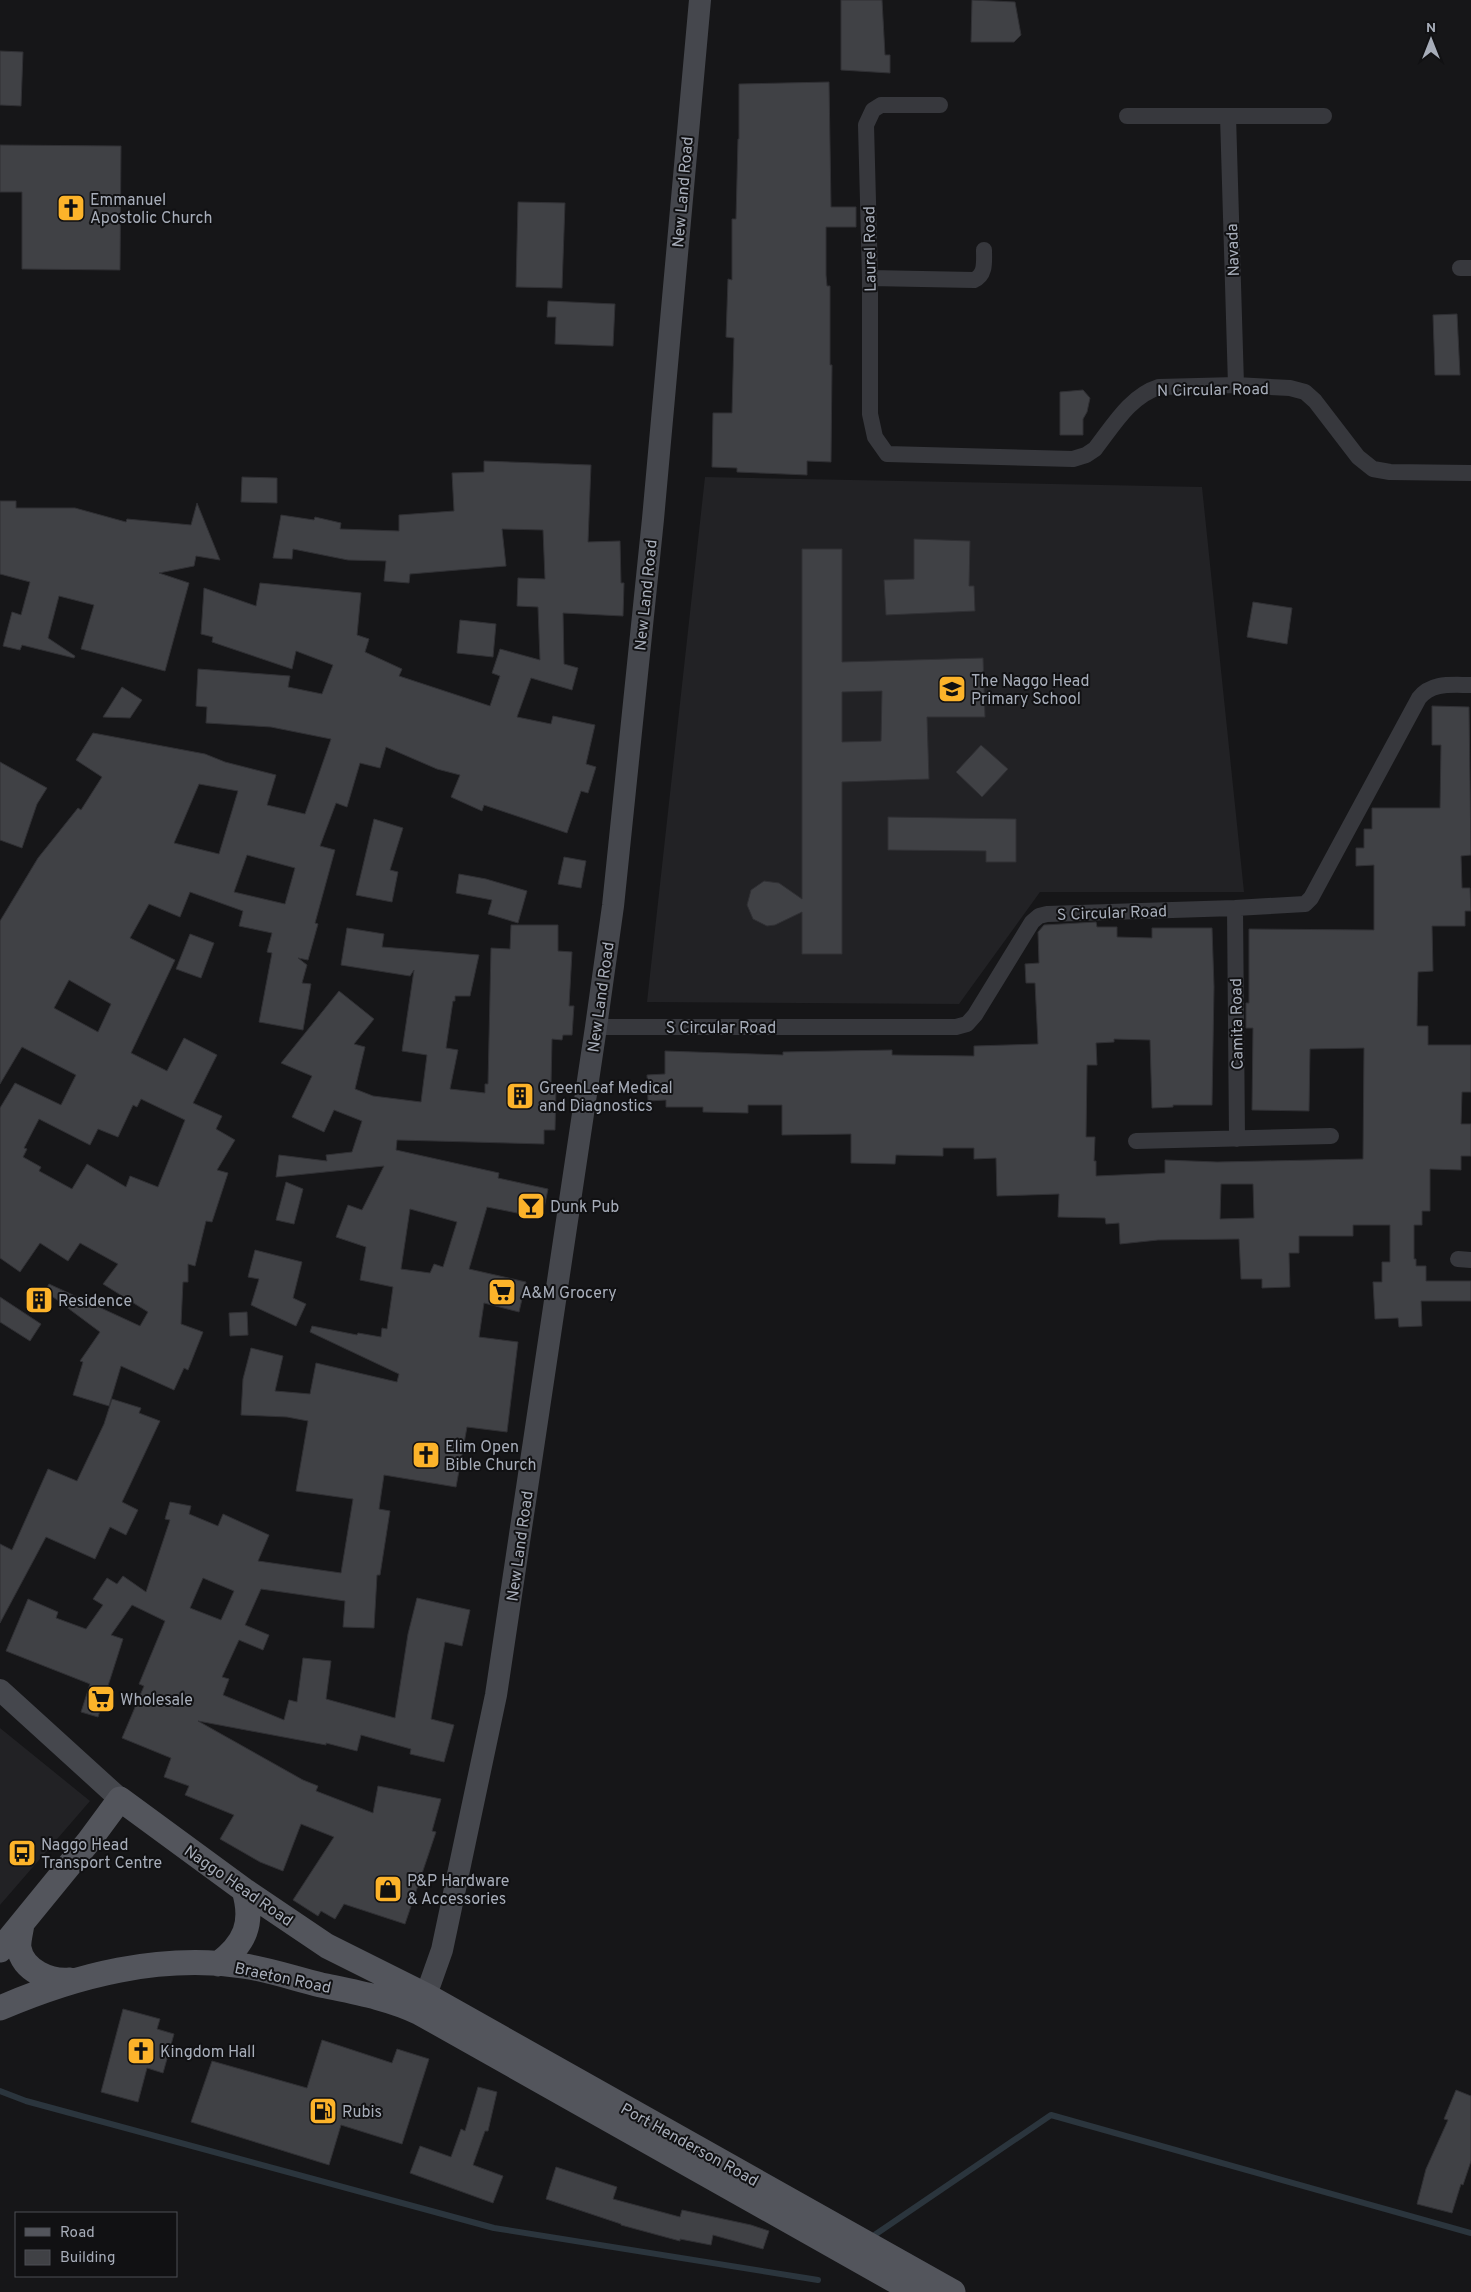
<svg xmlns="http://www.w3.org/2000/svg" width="1471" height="2292" font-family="Overpass,sans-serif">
	<rect width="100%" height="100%" fill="#161618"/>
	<path fill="#222225" d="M 705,477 L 1202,487 L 1244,892 L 1040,892 L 959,1004 L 647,1002 Z
		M 0,1728 L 90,1801 L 0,1905 Z"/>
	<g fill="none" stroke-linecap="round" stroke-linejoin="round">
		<path stroke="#2b353d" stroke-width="6" d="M 0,2091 L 26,2101 L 494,2228 L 818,2280
			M 873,2236 L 1051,2115 L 1471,2233"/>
	</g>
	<path fill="#404145" stroke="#303034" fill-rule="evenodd" d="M 841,0 L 882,0 L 885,55 L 890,55 L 890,73 L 841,70 Z
		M 972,0 L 1015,2 L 1021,35 L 1014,42 L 971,42 Z
		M 0,51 L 23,52 L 21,106 L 0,105 Z
		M 829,82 L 831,207 L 856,207 L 856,227 L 826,227 L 826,275 L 827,286 L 830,286 L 830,365 L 832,365 L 831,462 L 807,461 L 807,475 L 737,472 L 737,468 L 712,467 L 713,413 L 732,413 L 734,338 L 726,337 L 728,279 L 732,280 L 732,219 L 736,219 L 738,139 L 739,139 L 739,84 Z
		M 0,145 L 121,146 L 120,270 L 22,269 L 22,192 L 0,192 Z
		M 518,202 L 565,203 L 562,288 L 516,287 Z
		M 548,301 L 615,304 L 613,346 L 555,344 L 556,317 L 547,317 Z
		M 1457,314 L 1460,375 L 1435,375 L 1433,315 Z
		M 1083,390 L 1090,398 L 1087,412 L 1083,419 L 1083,435 L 1060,435 L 1060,392 Z
		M 484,461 L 591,465 L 588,542 L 620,541 L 621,583 L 624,583 L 623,616 L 563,613 L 564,664 L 578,668 L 572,690 L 531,678 L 517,717 L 551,724 L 553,716 L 595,725 L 586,764 L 596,767 L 588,793 L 581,791 L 567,833 L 484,805 L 482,811 L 451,797 L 460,775 L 437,769 L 386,747 L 380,768 L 360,763 L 347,807 L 336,803 L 320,846 L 335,850 L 315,923 L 318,924 L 308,960 L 298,958 L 307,965 L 302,983 L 311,984 L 303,1030 L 259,1022 L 272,953 L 267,952 L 272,933 L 239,926 L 243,911 L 190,892 L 180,917 L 149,904 L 130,938 L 175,960 L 131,1053 L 167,1071 L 184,1038 L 217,1055 L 193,1103 L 222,1116 L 216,1129 L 235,1140 L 217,1170 L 228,1173 L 212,1222 L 206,1221 L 195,1266 L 188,1264 L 188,1282 L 183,1282 L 181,1324 L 203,1332 L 188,1370 L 184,1368 L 174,1390 L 121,1366 L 109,1406 L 73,1395 L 83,1362 L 80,1361 L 100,1332 L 45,1291 L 49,1284 L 140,1326 L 148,1312 L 103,1284 L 118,1264 L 80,1243 L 68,1261 L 40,1243 L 20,1272 L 0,1258 L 0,1108 L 15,1083 L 61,1105 L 76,1075 L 22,1047 L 0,1084 L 0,921 L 38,858 L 78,808 L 81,810 L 102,777 L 76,760 L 93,733 L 205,754 L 225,762 L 276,775 L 267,805 L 305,814 L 331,739 L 271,727 L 206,723 L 207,707 L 196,706 L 198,669 L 290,676 L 288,687 L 322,694 L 333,665 L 296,651 L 292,669 L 212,642 L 213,637 L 201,634 L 204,588 L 256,606 L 260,583 L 361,593 L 357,635 L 369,639 L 365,652 L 402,669 L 399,676 L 490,706 L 500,676 L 492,673 L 500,649 L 540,660 L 538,607 L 517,606 L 518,578 L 545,579 L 543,530 L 502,529 L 506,566 L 410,574 L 409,583 L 384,581 L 386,561 L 348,560 L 293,549 L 292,559 L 273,558 L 281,515 L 314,520 L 315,517 L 341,523 L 340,529 L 399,531 L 399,515 L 454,511 L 452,473 L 484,472 ZM 199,784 L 238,791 L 219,854 L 174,843 ZM 247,855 L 295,868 L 285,904 L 234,892 ZM 69,980 L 111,1004 L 98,1032 L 54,1008 ZM 141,1099 L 185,1120 L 158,1187 L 130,1176 L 126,1187 L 87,1164 L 72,1189 L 39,1171 L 41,1167 L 23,1157 L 27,1149 L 24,1148 L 39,1119 L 90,1145 L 98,1129 L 118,1137 L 133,1105 L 137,1107 Z
		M 242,477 L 277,478 L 277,503 L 241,502 Z
		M 0,501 L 16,501 L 16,508 L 75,508 L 126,522 L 127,519 L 191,525 L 197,503 L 220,560 L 196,556 L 194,566 L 159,573 L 189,583 L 165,671 L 81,649 L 94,605 L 59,596 L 48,638 L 75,656 L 74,658 L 22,645 L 20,650 L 3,646 L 12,612 L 21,615 L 30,582 L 0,574 Z
		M 914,539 L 970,541 L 969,586 L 974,586 L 975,611 L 886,615 L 884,580 L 914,579 Z
		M 802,549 L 842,549 L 842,662 L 983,658 L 985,717 L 927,717 L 929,779 L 842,782 L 842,954 L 802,954 L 802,912 L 775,925 L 767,926 L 753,919 L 747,905 L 751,890 L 764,881 L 779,883 L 802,899 ZM 882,691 L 881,741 L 842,742 L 842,692 Z
		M 1253,602 L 1292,608 L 1287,644 L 1247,637 Z
		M 460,620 L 496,624 L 493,657 L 457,653 Z
		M 122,687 L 142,700 L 130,718 L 103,717 Z
		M 1432,706 L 1469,707 L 1471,855 L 1461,856 L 1462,888 L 1470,888 L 1471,911 L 1465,911 L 1465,926 L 1432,926 L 1433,971 L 1418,972 L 1417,1026 L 1428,1026 L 1428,1045 L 1471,1045 L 1471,1092 L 1462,1092 L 1461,1124 L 1471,1124 L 1471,1156 L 1461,1156 L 1461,1170 L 1430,1169 L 1430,1211 L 1422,1211 L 1422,1225 L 1414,1225 L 1414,1259 L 1416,1259 L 1416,1266 L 1426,1266 L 1426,1281 L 1471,1281 L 1471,1301 L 1421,1301 L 1422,1326 L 1399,1327 L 1398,1318 L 1375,1319 L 1373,1282 L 1382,1282 L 1382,1262 L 1390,1262 L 1390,1225 L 1353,1225 L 1353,1236 L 1299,1236 L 1299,1253 L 1289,1253 L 1290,1287 L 1262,1288 L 1262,1279 L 1241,1279 L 1239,1239 L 1158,1240 L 1120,1244 L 1119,1223 L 1106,1224 L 1105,1218 L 1058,1217 L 1059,1194 L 997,1196 L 996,1158 L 974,1159 L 974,1148 L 943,1148 L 943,1156 L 896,1155 L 895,1164 L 851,1163 L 851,1134 L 782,1135 L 782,1105 L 748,1105 L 748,1113 L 703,1112 L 703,1107 L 666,1107 L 666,1100 L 648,1101 L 647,1075 L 665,1074 L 665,1051 L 783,1055 L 783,1052 L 892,1050 L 892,1055 L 974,1056 L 974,1046 L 1038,1044 L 1035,983 L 1026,983 L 1025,964 L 1039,963 L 1038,932 L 1044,925 L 1096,922 L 1097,927 L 1117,927 L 1117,937 L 1152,938 L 1152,928 L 1212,928 L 1214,987 L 1212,1105 L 1173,1105 L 1173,1107 L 1152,1108 L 1150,1040 L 1114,1039 L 1114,1042 L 1096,1043 L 1097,1065 L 1087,1065 L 1086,1137 L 1095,1137 L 1094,1161 L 1096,1161 L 1096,1176 L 1165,1173 L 1165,1160 L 1217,1162 L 1363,1159 L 1364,1048 L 1310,1049 L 1309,1111 L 1252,1110 L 1253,1028 L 1246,1028 L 1246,1003 L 1249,1003 L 1249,929 L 1374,930 L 1374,865 L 1356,866 L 1356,848 L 1364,848 L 1364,829 L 1372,829 L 1372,808 L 1440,808 L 1441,745 L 1432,745 ZM 1221,1184 L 1253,1184 L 1254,1218 L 1220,1219 Z
		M 981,745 L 1008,769 L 982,797 L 956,772 Z
		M 0,762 L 47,788 L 37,804 L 22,848 L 0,840 Z
		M 888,817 L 1016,819 L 1016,862 L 986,862 L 986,851 L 888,850 Z
		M 374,819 L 403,828 L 390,870 L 398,872 L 392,902 L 356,895 Z
		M 564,857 L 586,861 L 581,888 L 558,884 Z
		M 459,874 L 486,879 L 527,891 L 518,923 L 488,914 L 492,900 L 456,893 Z
		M 511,925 L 558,925 L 558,951 L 572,952 L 569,1006 L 574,1006 L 572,1035 L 563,1035 L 562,1040 L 552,1039 L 551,1086 L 556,1086 L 555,1130 L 544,1130 L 544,1144 L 397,1140 L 396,1150 L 499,1173 L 498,1178 L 548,1189 L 542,1218 L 487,1207 L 469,1269 L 526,1282 L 519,1312 L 484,1303 L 479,1337 L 518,1342 L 507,1432 L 467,1427 L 456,1487 L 384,1475 L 379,1509 L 390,1511 L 380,1575 L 377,1575 L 374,1628 L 343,1627 L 345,1601 L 261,1589 L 245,1625 L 269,1635 L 263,1650 L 239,1640 L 222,1677 L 229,1679 L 223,1695 L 284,1720 L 289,1700 L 297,1702 L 303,1658 L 331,1661 L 326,1699 L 395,1718 L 408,1634 L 417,1598 L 470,1610 L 462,1646 L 445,1642 L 431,1719 L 454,1725 L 444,1762 L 410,1754 L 411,1749 L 361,1735 L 357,1751 L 326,1743 L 326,1745 L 198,1721 L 303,1780 L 318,1786 L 316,1791 L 373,1813 L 378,1786 L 441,1799 L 432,1831 L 436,1832 L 405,1924 L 344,1904 L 335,1919 L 321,1911 L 318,1916 L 293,1900 L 334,1837 L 301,1824 L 283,1871 L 260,1862 L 220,1839 L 234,1815 L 185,1795 L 189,1786 L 164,1777 L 171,1758 L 122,1738 L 144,1686 L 139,1684 L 165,1621 L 132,1605 L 111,1635 L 123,1639 L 98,1717 L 81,1712 L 90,1684 L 6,1651 L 28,1599 L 58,1612 L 56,1618 L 86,1629 L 103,1605 L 93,1599 L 107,1578 L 117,1584 L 123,1576 L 146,1592 L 170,1520 L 165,1519 L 170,1502 L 191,1506 L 189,1514 L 218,1526 L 223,1514 L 269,1535 L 258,1561 L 341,1573 L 353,1499 L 296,1491 L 308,1421 L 287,1417 L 241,1415 L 243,1379 L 251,1348 L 283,1356 L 275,1391 L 310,1394 L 316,1363 L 397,1382 L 399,1374 L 310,1332 L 312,1326 L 357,1335 L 358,1333 L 381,1337 L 382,1328 L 387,1329 L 393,1287 L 360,1280 L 366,1247 L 336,1237 L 348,1205 L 362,1210 L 384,1166 L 276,1177 L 279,1155 L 327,1161 L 326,1155 L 352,1152 L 362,1121 L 334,1110 L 324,1132 L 292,1117 L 312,1076 L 281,1063 L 339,991 L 374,1019 L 354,1044 L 365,1047 L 355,1089 L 373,1096 L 421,1102 L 427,1055 L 402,1051 L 414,970 L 410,976 L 341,965 L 347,928 L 384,934 L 382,947 L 479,955 L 470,996 L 455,996 L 455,1001 L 453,1001 L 446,1048 L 458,1050 L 450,1089 L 485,1093 L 485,1084 L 488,1084 L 491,948 L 510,949 ZM 410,1209 L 457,1222 L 443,1267 L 434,1264 L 430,1273 L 401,1269 ZM 203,1578 L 234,1591 L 221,1620 L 190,1608 Z
		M 190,934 L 214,943 L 201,978 L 176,969 Z
		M 286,1182 L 303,1189 L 294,1224 L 276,1220 Z
		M 255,1250 L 302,1262 L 293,1298 L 306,1304 L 296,1326 L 251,1305 L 259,1279 L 248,1277 Z
		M 0,1297 L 41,1324 L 30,1341 L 0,1322 Z
		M 247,1312 L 248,1335 L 230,1336 L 229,1313 Z
		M 112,1399 L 141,1408 L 139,1413 L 160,1421 L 122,1502 L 138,1510 L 126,1535 L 110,1527 L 95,1559 L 46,1537 L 0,1623 L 0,1544 L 12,1550 L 48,1469 L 77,1481 L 104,1424 Z
		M 123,2009 L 160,2019 L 157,2029 L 174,2034 L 163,2073 L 147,2068 L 138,2102 L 101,2092 Z
		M 322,2040 L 392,2063 L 397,2049 L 429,2059 L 402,2144 L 341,2125 L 329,2165 L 191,2122 L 212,2061 L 307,2088 Z
		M 478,2087 L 497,2092 L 488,2131 L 485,2131 L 473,2165 L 503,2176 L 493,2203 L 410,2173 L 420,2146 L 451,2157 L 461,2129 L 465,2131 Z
		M 1456,2090 L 1471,2096 L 1471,2161 L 1463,2185 L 1461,2184 L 1452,2213 L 1417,2204 L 1426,2169 L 1448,2120 L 1444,2119 Z
		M 556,2167 L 617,2187 L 613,2199 L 680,2217 L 682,2210 L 751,2225 L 769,2231 L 763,2249 L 713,2235 L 711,2245 L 680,2239 L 680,2241 L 621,2225 L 621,2224 L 546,2199 Z"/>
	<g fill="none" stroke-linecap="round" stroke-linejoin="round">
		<path stroke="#37383d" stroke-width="16" d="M 940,105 L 881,105 L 873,110 L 866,125 L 870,278 L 870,414 L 875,437 L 887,454 L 1073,459 L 1086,455 L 1095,449 C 1113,426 1130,396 1159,387 L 1236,385 L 1290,388 L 1305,392 L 1315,401 L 1358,457 L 1373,469 L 1390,472 L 1471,473
			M 1127,116 L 1324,116
			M 1228,116 L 1236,385
			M 1460,268 L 1471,268
			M 870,278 L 974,280 C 986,275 984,261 984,250
			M 1235,908 L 1237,1139
			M 596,1027 L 956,1027 L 967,1024 L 975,1015 L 1032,922 L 1039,916 L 1047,914 L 1235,908 L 1305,904 L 1311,898 L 1419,698 C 1432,682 1451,685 1471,685
			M 1136,1141 L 1331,1136
			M 1458,1259 L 1471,1260"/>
		<path stroke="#45474d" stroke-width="22" d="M 0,1690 L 120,1799
			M 420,2012 L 442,1950 L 496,1695 L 596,1027 L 613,906 L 653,519 L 700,0"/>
		<path stroke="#53555c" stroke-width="25" d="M 22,1924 C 21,1931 18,1942 19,1948 C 23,1971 51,1982 70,1980
			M 0,1950 L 89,1841 L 120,1799 L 244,1890 L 327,1946 L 427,1996 L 953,2292
			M 218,1964 C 245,1944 254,1923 244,1890
			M 0,2008 C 77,1975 159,1954 244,1966 C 270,1970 296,1979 321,1985 C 354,1992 389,1998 420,2013 L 915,2292"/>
	</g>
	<defs>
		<symbol id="church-square" viewBox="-11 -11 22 22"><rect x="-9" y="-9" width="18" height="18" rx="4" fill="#fcb32a" stroke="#111113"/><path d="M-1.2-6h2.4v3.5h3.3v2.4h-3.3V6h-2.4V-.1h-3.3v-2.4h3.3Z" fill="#111"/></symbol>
		<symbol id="school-square" viewBox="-11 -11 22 22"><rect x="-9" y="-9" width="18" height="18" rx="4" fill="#fcb32a" stroke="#111113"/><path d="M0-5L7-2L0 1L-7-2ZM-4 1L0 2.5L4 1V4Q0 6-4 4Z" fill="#111"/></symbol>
		<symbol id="building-square" viewBox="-11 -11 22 22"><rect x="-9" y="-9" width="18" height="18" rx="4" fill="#fcb32a" stroke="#111113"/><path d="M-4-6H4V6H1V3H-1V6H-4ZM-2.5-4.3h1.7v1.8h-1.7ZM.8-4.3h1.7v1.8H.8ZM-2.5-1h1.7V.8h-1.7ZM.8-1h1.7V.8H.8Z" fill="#111"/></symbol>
		<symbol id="bar-square" viewBox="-11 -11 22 22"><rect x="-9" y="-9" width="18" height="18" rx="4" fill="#fcb32a" stroke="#111113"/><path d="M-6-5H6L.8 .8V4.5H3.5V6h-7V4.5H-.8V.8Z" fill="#111"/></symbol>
		<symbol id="supermarket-square" viewBox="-11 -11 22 22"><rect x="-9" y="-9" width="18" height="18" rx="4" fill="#fcb32a" stroke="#111113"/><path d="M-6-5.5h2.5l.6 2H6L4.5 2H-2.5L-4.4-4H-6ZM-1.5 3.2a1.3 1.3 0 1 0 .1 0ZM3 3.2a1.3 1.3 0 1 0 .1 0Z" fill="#111"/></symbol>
		<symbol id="bus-square" viewBox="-11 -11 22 22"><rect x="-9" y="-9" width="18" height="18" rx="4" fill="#fcb32a" stroke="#111113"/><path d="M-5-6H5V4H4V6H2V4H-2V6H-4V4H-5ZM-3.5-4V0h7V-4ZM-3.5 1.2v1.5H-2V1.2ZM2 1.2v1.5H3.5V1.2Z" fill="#111"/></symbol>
		<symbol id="shop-square" viewBox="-11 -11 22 22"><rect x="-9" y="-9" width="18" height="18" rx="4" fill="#fcb32a" stroke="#111113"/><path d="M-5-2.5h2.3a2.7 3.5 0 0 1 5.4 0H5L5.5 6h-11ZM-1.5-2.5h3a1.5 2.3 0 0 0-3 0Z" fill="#111"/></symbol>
		<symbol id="fuel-square" viewBox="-11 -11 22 22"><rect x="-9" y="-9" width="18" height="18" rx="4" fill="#fcb32a" stroke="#111113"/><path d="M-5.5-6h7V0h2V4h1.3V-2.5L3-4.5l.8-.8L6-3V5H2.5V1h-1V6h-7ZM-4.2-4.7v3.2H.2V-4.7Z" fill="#111"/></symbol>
	</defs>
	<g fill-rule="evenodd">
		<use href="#church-square" x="55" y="192" width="32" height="32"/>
		<use href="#school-square" x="936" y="673" width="32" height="32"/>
		<use href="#building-square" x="504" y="1080" width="32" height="32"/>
		<use href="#bar-square" x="515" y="1190" width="32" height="32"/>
		<use href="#supermarket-square" x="486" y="1276" width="32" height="32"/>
		<use href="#building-square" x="23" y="1284" width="32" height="32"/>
		<use href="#church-square" x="410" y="1439" width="32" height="32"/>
		<use href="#supermarket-square" x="85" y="1683" width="32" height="32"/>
		<use href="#bus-square" x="6" y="1837" width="32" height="32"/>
		<use href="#shop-square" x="372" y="1873" width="32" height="32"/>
		<use href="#church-square" x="125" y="2035" width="32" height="32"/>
		<use href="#fuel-square" x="307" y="2095" width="32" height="32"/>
	</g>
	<g text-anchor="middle" stroke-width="4" stroke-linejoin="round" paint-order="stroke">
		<g font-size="16" fill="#a7adb9" stroke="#111113">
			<text transform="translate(682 192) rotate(-85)" y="6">New Land Road</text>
			<text transform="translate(869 249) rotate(-91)" y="6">Laurel Road</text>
			<text transform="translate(1232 250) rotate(-92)" y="6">Navada</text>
			<text transform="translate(1213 389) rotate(-1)" y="6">N Circular Road</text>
			<text transform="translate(645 595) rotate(-84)" y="6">New Land Road</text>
			<text transform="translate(1112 912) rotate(-2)" y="6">S Circular Road</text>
			<text transform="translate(600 997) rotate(-82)" y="6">New Land Road</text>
			<text transform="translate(1236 1024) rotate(-91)" y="6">Camita Road</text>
			<text x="721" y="1033">S Circular Road</text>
			<text transform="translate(519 1546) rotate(-82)" y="6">New Land Road</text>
			<text transform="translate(239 1885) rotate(35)" y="6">Naggo Head Road</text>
			<text transform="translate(283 1977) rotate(12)" y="6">Braeton Road</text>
			<text transform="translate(690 2144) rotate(29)" y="6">Port Henderson Road</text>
		</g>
		<g font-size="16" fill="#a7adb9" stroke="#111113" text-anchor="start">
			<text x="90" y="205">Emmanuel<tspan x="90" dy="18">Apostolic Church</tspan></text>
			<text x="971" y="686">The Naggo Head<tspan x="971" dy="18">Primary School</tspan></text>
			<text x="539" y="1093">GreenLeaf Medical<tspan x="539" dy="18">and Diagnostics</tspan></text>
			<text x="550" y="1212">Dunk Pub</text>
			<text x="521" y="1298">A&amp;M Grocery</text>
			<text x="58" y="1306">Residence</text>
			<text x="445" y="1452">Elim Open<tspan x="445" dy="18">Bible Church</tspan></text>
			<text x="120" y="1705">Wholesale</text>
			<text x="41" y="1850">Naggo Head<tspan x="41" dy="18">Transport Centre</tspan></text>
			<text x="407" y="1886">P&amp;P Hardware<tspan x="407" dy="18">&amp; Accessories</tspan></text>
			<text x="160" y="2057">Kingdom Hall</text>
			<text x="342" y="2117">Rubis</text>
		</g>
	</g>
	<rect x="15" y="2212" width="162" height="65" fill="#111113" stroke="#4d4f55"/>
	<rect x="25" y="2228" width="25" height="8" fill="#53555c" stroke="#4d4f55"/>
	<text x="60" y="2237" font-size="15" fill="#a7adb9">Road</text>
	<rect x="25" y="2250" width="25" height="15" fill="#404145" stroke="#4d4f55"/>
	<text x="60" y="2262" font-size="15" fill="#a7adb9">Building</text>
	<g transform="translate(1431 40)" stroke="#111113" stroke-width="4" paint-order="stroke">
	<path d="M0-4L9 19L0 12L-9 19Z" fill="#a7adb9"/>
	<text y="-8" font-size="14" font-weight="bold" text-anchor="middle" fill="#a7adb9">N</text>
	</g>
</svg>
